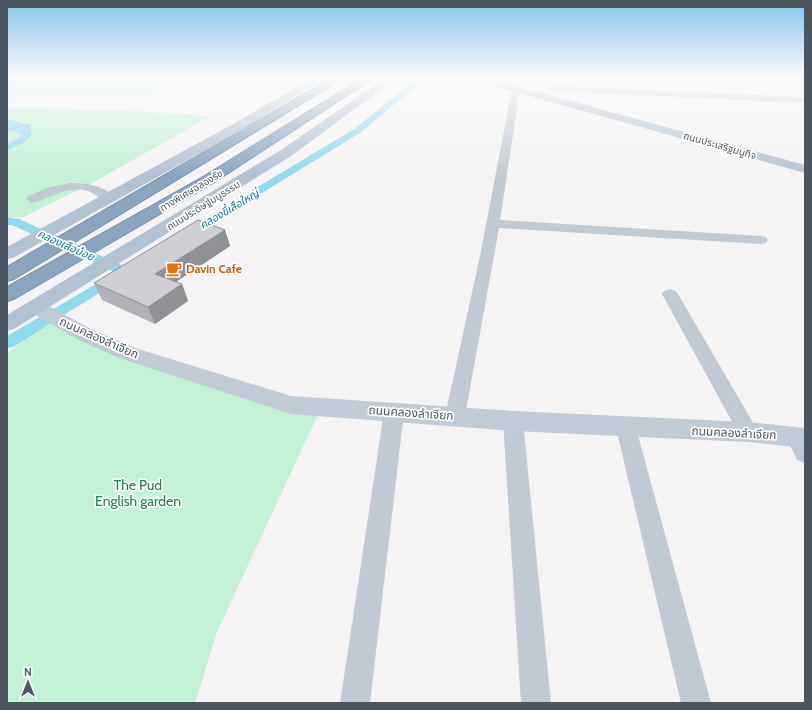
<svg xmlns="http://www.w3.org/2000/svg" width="812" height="710" font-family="Cabin,'Noto Sans Thai',sans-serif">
	<rect width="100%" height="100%" fill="#f5f3f3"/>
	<path fill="#c3f1d5" d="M 7,77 L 163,77 L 151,95 L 145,96 L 7,94 L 7,89 L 18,83 L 7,81 Z
		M 7,107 L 135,111 L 211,116 L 92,183 L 24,217 L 7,217 L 7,150 L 23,143 L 26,123 L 7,119 Z
		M 7,130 L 17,132 L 22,136 L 7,145 Z
		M 45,320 L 86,335 L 321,408 L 217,632 L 195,703 L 7,703 L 7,354 Z"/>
	<path fill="#90daee" d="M 7,119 L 30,125 L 32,135 L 23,143 L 7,150 L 7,145 L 22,136 L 17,132 L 7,130 Z"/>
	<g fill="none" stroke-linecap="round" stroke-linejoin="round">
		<path fill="#90daee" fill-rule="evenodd" d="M 419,77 L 427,77 L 360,133 L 190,237 L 182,237 L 180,234 L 354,129 Z
			M 7,217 L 19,219 L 124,266 L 126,269 L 124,272 L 114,272 L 12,225 L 7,225 Z
			M 115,273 L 120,274 L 122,277 L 120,280 L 13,347 L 7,348 L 7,336 Z"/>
		<defs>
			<path id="highway" d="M 333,77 L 345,77 L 14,279 L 7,281 L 7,267 Z
				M 364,77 L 375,77 L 213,183 L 14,299 L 7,301 L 7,287 L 203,177 Z"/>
		</defs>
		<use href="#highway" stroke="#7690ad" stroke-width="2"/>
		<path fill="#c1cad2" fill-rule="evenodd" d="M 527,77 L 535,77 L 533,84 L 527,84 Z
			M 516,86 L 520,89 L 500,220 L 761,236 L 766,237 L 768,240 L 766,243 L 761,244 L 499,228 L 465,416 L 462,422 L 455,424 L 448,422 L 445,416 L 480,256 L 512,89 Z
			M 555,86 L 805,97 L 805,103 L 552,91 L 551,89 Z
			M 70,183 C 84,183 105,185 114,197 L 108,201 C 101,199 95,194 88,191 C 67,185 51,198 32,203 L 26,199 L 28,196 L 47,188 Z
			M 670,289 L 676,291 L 678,294 L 755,426 L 758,432 L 755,438 L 748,440 L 741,438 L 662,294 L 664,291 Z
			M 394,404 L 401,407 L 404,412 L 370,703 L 340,703 L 384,412 L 387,407 Z
			M 513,413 L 520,415 L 523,421 L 551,703 L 521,703 L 503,421 L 506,415 Z
			M 626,420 L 633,422 L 636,428 L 711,703 L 681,703 L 616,428 L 619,422 Z
			M 796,429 L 803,431 L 805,434 L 805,463 L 797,460 L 786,437 L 789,431 Z"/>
		<path fill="#c1cbd6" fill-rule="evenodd" d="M 36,301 L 43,303 L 93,330 L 135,348 L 291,396 L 513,411 L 748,422 L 805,428 L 805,448 L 748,442 L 513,431 L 291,414 L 119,358 L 79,340 L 29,311 L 26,307 L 29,303 Z"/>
		<path fill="#b3c2d1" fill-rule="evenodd" d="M 314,77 L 326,77 L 243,129 L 13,258 L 7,259 L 7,247 L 235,123 Z
			M 387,77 L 398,77 L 291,156 L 14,329 L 7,331 L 7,315 L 281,150 Z
			M 468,77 L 483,77 L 805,165 L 805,173 L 469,79 Z"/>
		<use href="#highway" fill="#8ba5c1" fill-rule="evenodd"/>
	</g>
	<path fill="#b0b2b7" d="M 225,230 L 230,246 L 176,282 L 182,284 L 188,301 L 155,324 L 102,300 L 94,283 Z"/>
	<path fill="#909195" d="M 225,230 L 230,246 L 162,291 L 155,274 Z
		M 182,284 L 188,301 L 155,324 L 148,307 Z"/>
	<path fill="#cdcfd5" stroke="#909195" d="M 198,220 L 225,230 L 155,274 L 182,284 L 148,307 L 94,283 Z"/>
	<linearGradient id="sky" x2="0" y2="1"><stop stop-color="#85c3ea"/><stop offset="0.44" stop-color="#fafafa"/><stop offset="1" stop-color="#fafafa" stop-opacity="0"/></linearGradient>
	<rect width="812" height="176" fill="url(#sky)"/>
	<defs>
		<symbol id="cafe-bare" viewBox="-9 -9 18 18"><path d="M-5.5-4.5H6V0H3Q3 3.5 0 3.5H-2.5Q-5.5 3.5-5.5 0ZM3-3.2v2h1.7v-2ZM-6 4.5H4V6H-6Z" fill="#e8710a" stroke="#fff" stroke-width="2.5" paint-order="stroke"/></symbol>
	</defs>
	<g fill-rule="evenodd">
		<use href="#cafe-bare" x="163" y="258" width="22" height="22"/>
	</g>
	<g text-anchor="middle" stroke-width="3.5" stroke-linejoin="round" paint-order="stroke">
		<g font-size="10" fill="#4a5661" stroke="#fff">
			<text transform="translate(720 145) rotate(16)" y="4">ถนนประเสริฐมนูกิจ</text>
			<text transform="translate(191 190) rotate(-31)" y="4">ทางพิเศษฉลองรัช</text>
			<text transform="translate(203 205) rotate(-32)" y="4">ถนนประดิษฐ์มนูธรรม</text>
		</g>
		<g font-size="11" font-style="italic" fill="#0c7c9b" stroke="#fff">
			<text transform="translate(229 209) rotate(-31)" y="4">คลองขี้เสือใหญ่</text>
			<text transform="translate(66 245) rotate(24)" y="4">คลองเสือน้อย</text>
		</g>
		<g font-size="12" font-weight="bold" fill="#c56008" stroke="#fff" text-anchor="start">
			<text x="186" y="273">Davin Cafe</text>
		</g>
		<g font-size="12" fill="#4a5661" stroke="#fff">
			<text transform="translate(99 338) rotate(24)" y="4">ถนนคลองลำเจียก</text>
			<text transform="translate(411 413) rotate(4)" y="4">ถนนคลองลำเจียก</text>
			<text transform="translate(734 433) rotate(3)" y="4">ถนนคลองลำเจียก</text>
		</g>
		<g font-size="14" fill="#17864f" stroke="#fff">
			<text x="138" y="490">The Pud<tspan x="138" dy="16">English garden</tspan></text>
		</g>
	</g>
	<rect width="812" height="710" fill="none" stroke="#4a5661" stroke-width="16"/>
	<g transform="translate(28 682)" stroke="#ffffff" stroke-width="3" paint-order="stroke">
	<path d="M0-3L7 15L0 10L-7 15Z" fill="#4a5661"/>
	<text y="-6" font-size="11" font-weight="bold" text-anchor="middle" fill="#4a5661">N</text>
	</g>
</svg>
